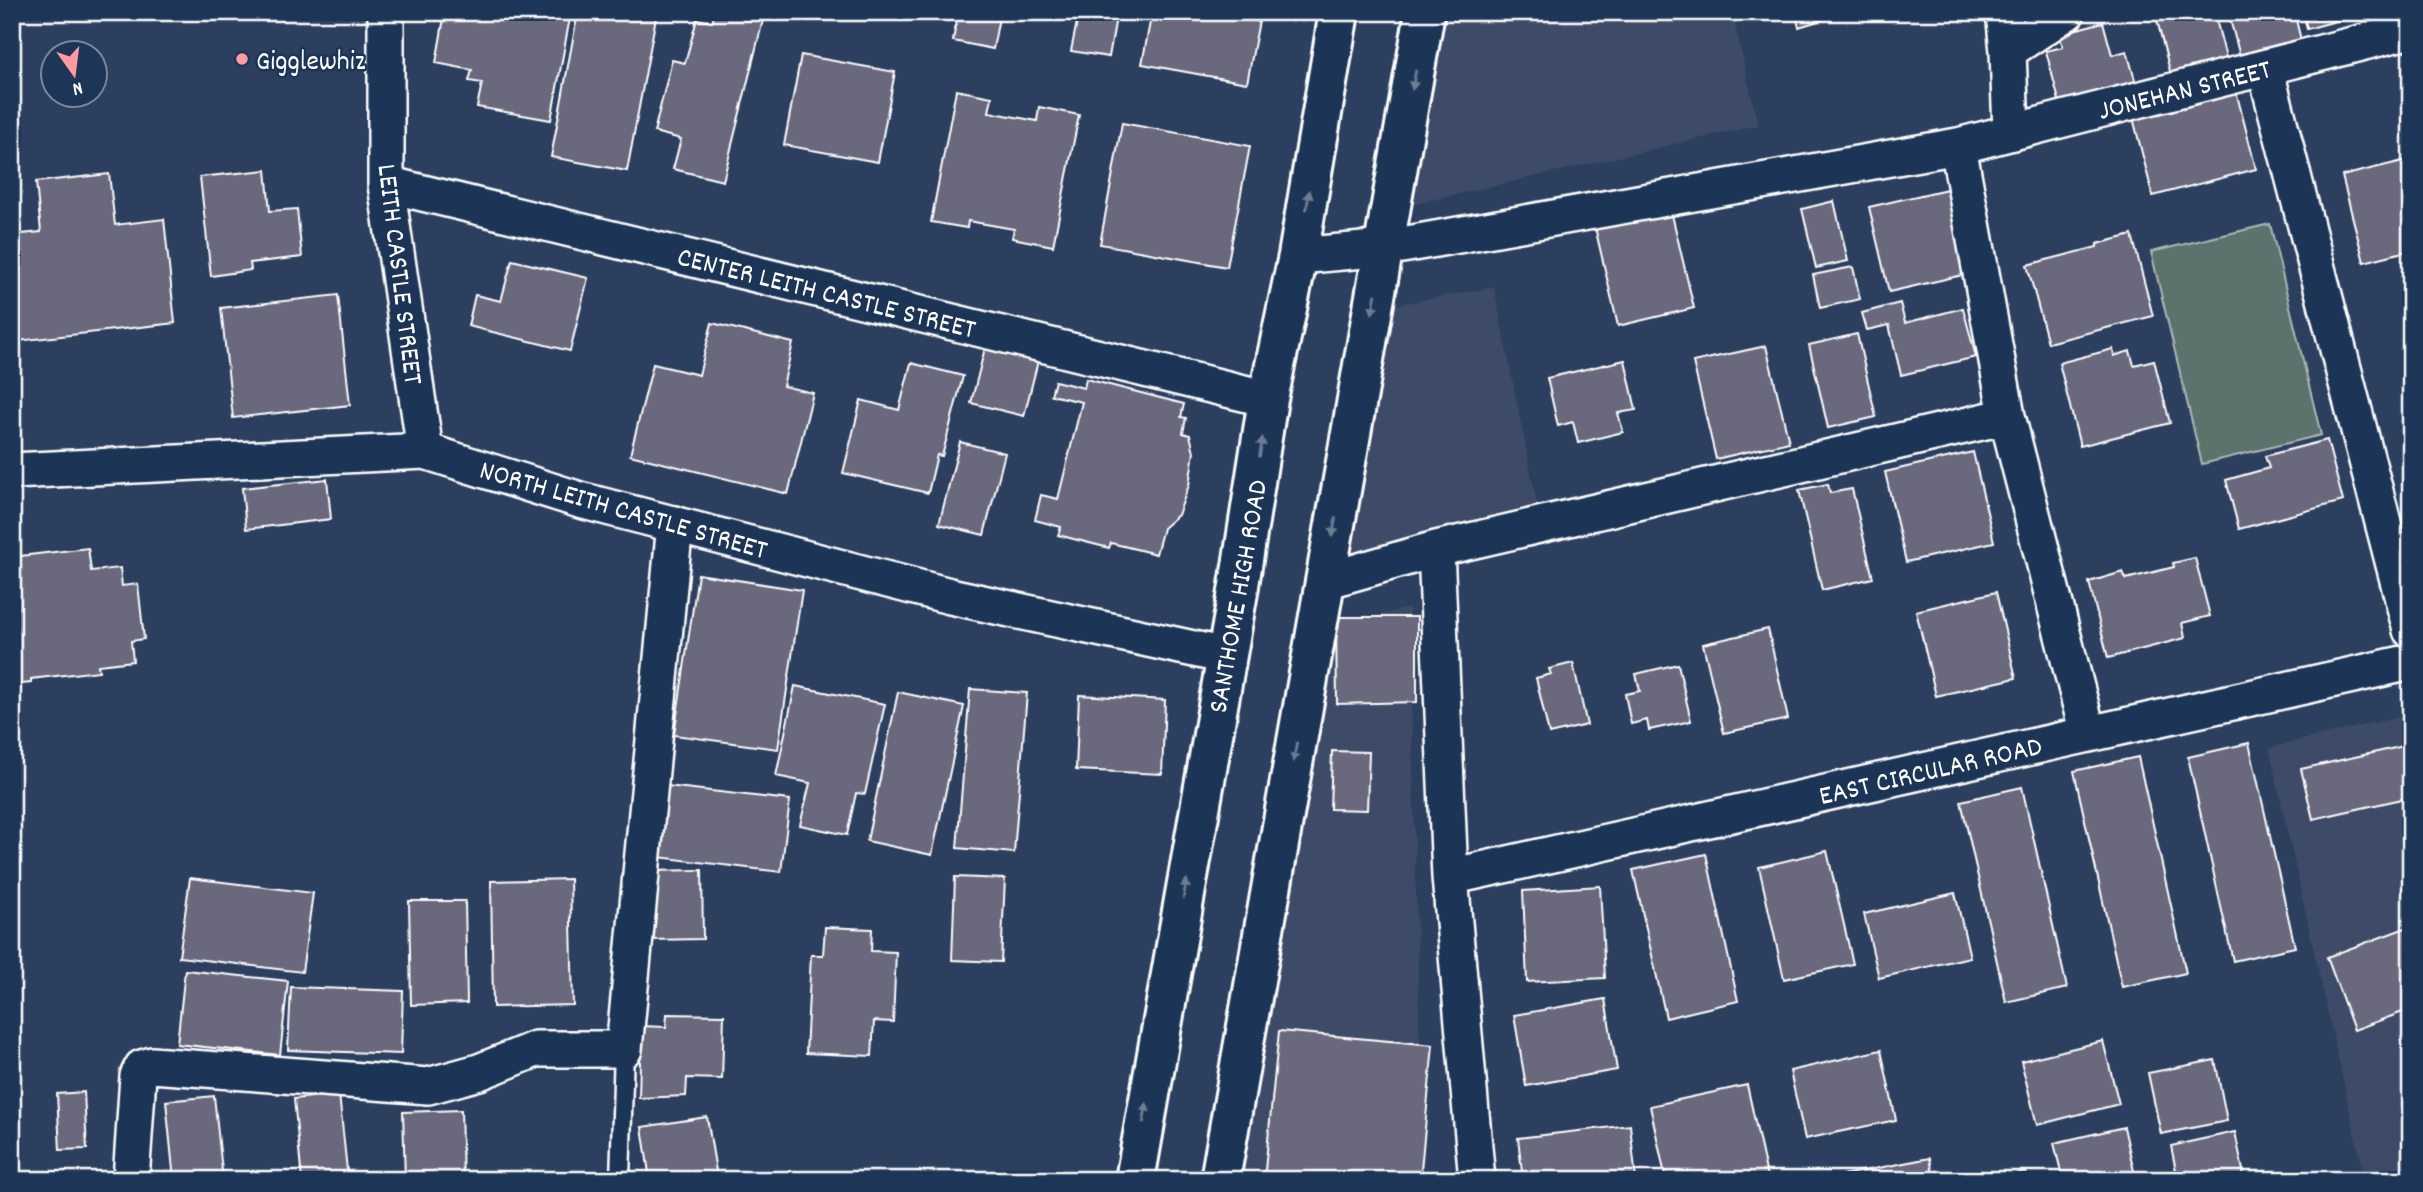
<svg xmlns="http://www.w3.org/2000/svg" width="2423" height="1192" font-family="Dekko,sans-serif">
	<rect width="100%" height="100%" fill="#2c3f5f"/>
	<filter id="ink" filterUnits="userSpaceOnUse"><feTurbulence type="fractalNoise" baseFrequency=".0143" numOctaves="2"/><feDisplacementMap in="SourceGraphic" scale="14" xChannelSelector="R" yChannelSelector="G"/><feConvolveMatrix kernelMatrix="1 2 1 2 8 2 1 2 1" color-interpolation-filters="sRGB"/></filter>
	<g filter="url(#ink)">
		<path fill="#3e4b68" d="M 1433,12 L 1732,12 L 1758,125 L 1389,210 Z
			M 1494,287 L 1539,514 L 1345,557 L 1379,308 Z
			M 1409,608 L 1423,1180 L 1235,1180 L 1297,633 Z
			M 2411,714 L 2411,1180 L 2365,1180 L 2269,748 Z"/>
		<path fill="#5c726d" stroke="#aeb8b6" stroke-width="2" d="M 2270,224 L 2321,435 L 2202,464 L 2151,252 Z"/>
		<path fill="#69687d" stroke="#fff" stroke-width="2" d="M 445,12 L 571,12 L 551,120 L 477,107 L 482,83 L 469,81 L 472,70 L 436,63 Z
			M 578,12 L 657,12 L 627,171 L 551,157 Z
			M 715,12 L 747,12 L 764,16 L 723,181 L 673,169 L 681,139 L 654,132 L 672,60 L 685,63 L 697,19 L 712,22 Z
			M 814,12 L 854,12 L 853,19 Z
			M 958,12 L 1000,12 L 993,49 L 953,41 Z
			M 1079,12 L 1117,12 L 1109,57 L 1071,51 Z
			M 1152,12 L 1209,12 L 1259,21 L 1247,83 L 1142,64 Z
			M 1795,12 L 1848,12 L 1799,27 Z
			M 2155,12 L 2214,12 L 2228,65 L 2172,79 Z
			M 2228,12 L 2294,12 L 2301,40 L 2240,56 Z
			M 2303,12 L 2353,12 L 2354,16 L 2307,29 Z
			M 2103,22 L 2112,55 L 2127,51 L 2138,91 L 2062,112 L 2046,51 L 2063,47 L 2059,34 Z
			M 801,55 L 895,72 L 878,162 L 784,145 Z
			M 2235,87 L 2256,169 L 2153,196 L 2131,110 L 2157,104 L 2159,114 L 2213,100 L 2212,93 Z
			M 956,90 L 992,97 L 989,112 L 1037,121 L 1039,107 L 1079,115 L 1053,246 L 1012,238 L 1014,229 L 968,221 L 967,228 L 931,222 Z
			M 1122,123 L 1250,146 L 1227,267 L 1100,244 Z
			M 2411,159 L 2411,250 L 2364,262 L 2342,176 Z
			M 266,170 L 270,211 L 297,209 L 302,257 L 250,263 L 251,270 L 211,276 L 200,177 Z
			M 109,174 L 115,225 L 164,219 L 175,323 L 18,341 L 12,286 L 12,235 L 41,232 L 36,182 Z
			M 1947,189 L 1967,274 L 1889,292 L 1869,207 Z
			M 1834,201 L 1848,261 L 1816,268 L 1802,209 Z
			M 1670,206 L 1694,308 L 1618,326 L 1594,223 Z
			M 2132,235 L 2153,316 L 2048,343 L 2027,265 L 2097,247 L 2097,244 Z
			M 512,260 L 588,278 L 570,351 L 468,326 L 475,295 L 501,301 Z
			M 1853,267 L 1860,299 L 1820,308 L 1813,275 Z
			M 338,295 L 350,405 L 233,418 L 221,308 Z
			M 1900,303 L 1905,323 L 1963,308 L 1976,357 L 1901,375 L 1889,325 L 1867,330 L 1862,313 Z
			M 712,323 L 793,343 L 783,386 L 813,393 L 788,494 L 630,455 L 653,364 L 699,375 Z
			M 1857,334 L 1876,417 L 1828,428 L 1809,345 Z
			M 986,344 L 1039,357 L 1024,416 L 971,403 Z
			M 1766,346 L 1789,442 L 1716,459 L 1693,362 Z
			M 2113,349 L 2114,356 L 2130,351 L 2134,365 L 2154,360 L 2170,423 L 2080,446 L 2059,363 Z
			M 1625,360 L 1636,410 L 1618,413 L 1623,432 L 1578,443 L 1573,422 L 1558,426 L 1547,378 Z
			M 911,363 L 963,376 L 942,456 L 937,455 L 928,493 L 843,473 L 861,400 L 899,410 Z
			M 1086,379 L 1184,404 L 1181,417 L 1186,418 L 1183,433 L 1190,435 L 1194,452 L 1189,485 L 1178,515 L 1163,528 L 1156,554 L 1111,543 L 1109,548 L 1058,535 L 1061,527 L 1035,520 L 1041,495 L 1058,499 L 1082,402 L 1051,395 L 1055,381 L 1084,388 Z
			M 2327,440 L 2343,501 L 2239,529 L 2226,480 L 2269,468 L 2265,456 Z
			M 960,442 L 1005,453 L 984,535 L 939,524 Z
			M 1973,452 L 1994,542 L 1906,562 L 1885,472 Z
			M 327,479 L 331,519 L 246,529 L 242,488 Z
			M 1828,484 L 1830,493 L 1852,489 L 1873,578 L 1822,590 L 1799,490 Z
			M 88,548 L 91,571 L 120,568 L 122,586 L 138,584 L 144,639 L 131,641 L 133,661 L 98,665 L 99,671 L 31,679 L 31,683 L 12,685 L 12,557 Z
			M 2195,558 L 2210,616 L 2182,623 L 2185,638 L 2108,658 L 2089,582 L 2123,572 L 2126,579 L 2174,567 L 2173,563 Z
			M 698,574 L 802,590 L 778,749 L 674,735 Z
			M 1996,592 L 2016,678 L 1936,696 L 1916,611 Z
			M 1336,617 L 1417,617 L 1417,702 L 1337,704 Z
			M 1768,629 L 1788,719 L 1724,733 L 1703,644 Z
			M 1573,663 L 1587,725 L 1549,734 L 1536,678 L 1551,674 L 1549,669 Z
			M 1678,664 L 1691,721 L 1649,730 L 1647,720 L 1631,724 L 1625,694 L 1640,691 L 1636,674 Z
			M 795,686 L 885,704 L 865,794 L 856,793 L 847,835 L 800,825 L 810,783 L 776,776 Z
			M 970,689 L 1027,693 L 1014,853 L 957,848 Z
			M 898,692 L 964,706 L 932,855 L 867,841 Z
			M 1079,695 L 1165,700 L 1162,774 L 1076,770 Z
			M 2249,743 L 2295,947 L 2233,961 L 2188,757 Z
			M 2404,746 L 2411,778 L 2411,797 L 2313,819 L 2301,769 Z
			M 1332,751 L 1369,752 L 1367,810 L 1330,809 Z
			M 2138,757 L 2186,973 L 2122,987 L 2074,771 Z
			M 667,786 L 790,800 L 781,872 L 658,857 Z
			M 2022,787 L 2067,988 L 2006,1002 L 1961,801 Z
			M 1827,851 L 1853,964 L 1784,979 L 1759,867 Z
			M 1706,854 L 1738,1001 L 1666,1018 L 1633,870 Z
			M 702,870 L 703,939 L 648,940 L 646,871 Z
			M 955,877 L 1005,879 L 1001,962 L 952,960 Z
			M 190,878 L 313,893 L 302,972 L 179,957 Z
			M 570,879 L 573,1005 L 493,1007 L 491,881 Z
			M 1600,886 L 1605,978 L 1527,982 L 1523,891 Z
			M 1955,893 L 1970,957 L 1879,978 L 1864,914 Z
			M 409,901 L 465,901 L 467,1003 L 411,1005 Z
			M 2411,926 L 2411,1009 L 2354,1030 L 2327,957 Z
			M 825,927 L 872,929 L 871,951 L 896,952 L 893,1022 L 874,1021 L 872,1056 L 806,1053 L 811,955 L 823,955 Z
			M 185,970 L 288,981 L 280,1055 L 177,1044 Z
			M 291,987 L 403,991 L 401,1054 L 288,1050 Z
			M 1605,999 L 1617,1070 L 1526,1086 L 1514,1015 Z
			M 667,1014 L 724,1015 L 722,1079 L 687,1078 L 686,1096 L 639,1098 L 641,1026 L 666,1027 Z
			M 1279,1031 L 1433,1045 L 1420,1180 L 1264,1180 Z
			M 2103,1041 L 2119,1104 L 2037,1125 L 2021,1061 Z
			M 1881,1050 L 1896,1120 L 1805,1139 L 1790,1071 Z
			M 2215,1060 L 2227,1121 L 2161,1134 L 2148,1073 Z
			M 1747,1085 L 1768,1180 L 1666,1180 L 1650,1106 Z
			M 84,1092 L 87,1149 L 60,1150 L 57,1094 Z
			M 339,1094 L 348,1180 L 302,1180 L 294,1099 Z
			M 214,1096 L 223,1180 L 174,1180 L 166,1101 Z
			M 461,1110 L 463,1180 L 405,1180 L 403,1112 Z
			M 707,1117 L 717,1177 L 698,1180 L 650,1180 L 642,1127 Z
			M 1630,1125 L 1636,1180 L 1523,1180 L 1518,1138 Z
			M 2124,1127 L 2136,1180 L 2063,1180 L 2054,1143 Z
			M 2235,1132 L 2245,1180 L 2178,1180 L 2171,1146 Z
			M 1930,1158 L 1934,1180 L 1843,1180 L 1842,1175 Z
			M 2026,1172 L 2028,1180 L 1983,1180 Z"/>
		<g fill="none" stroke-linecap="round" stroke-linejoin="round">
			<defs>
				<path id="lane" d="M 620,1180 L 624,1049"/>
				<path id="street" d="M 386,12 L 386,184 L 425,451
					M 2004,12 L 2008,51
					M 2265,68 L 2411,630
					M 2011,132 L 2008,51 L 2067,12
					M 1958,146 L 2007,416 L 2088,734
					M 386,184 L 1268,399
					M 1298,256 L 1385,248 L 1958,146 L 2411,30
					M 12,471 L 425,451 L 580,500 L 950,596 L 1226,656
					M 1436,549 L 1450,877 L 1477,1180
					M 1325,581 L 1436,549 L 2007,416
					M 1450,877 L 2411,662
					M 131,1180 L 138,1076 L 142,1068 L 152,1065 L 428,1086 L 479,1072 L 536,1049 L 624,1049 L 675,524"/>
				<path id="primary" d="M 1135,1180 L 1238,592 L 1268,399 L 1298,256 L 1339,12
					M 1220,1180 L 1425,12"/>
			</defs>
			<use href="#lane" stroke="#fff" stroke-width="23"/>
			<use href="#street" stroke="#fff" stroke-width="40"/>
			<use href="#primary" stroke="#fff" stroke-width="44"/>
			<use href="#lane" stroke="#1d3557" stroke-width="18"/>
			<use href="#street" stroke="#1d3557" stroke-width="35"/>
			<use href="#primary" stroke="#1d3557" stroke-width="38"/>
		</g>
		<defs><path id="oneway-solid" d="M-6-.8H1V-3.2L6.5 0L1 3.2V.8H-6Z" transform="scale(1.75)"/></defs>
		<g fill="#6c7c92">
			<use href="#oneway-solid" transform="translate(1414 80) rotate(100)"/>
			<use href="#oneway-solid" transform="translate(1308 200) rotate(-81)"/>
			<use href="#oneway-solid" transform="translate(1374 304) rotate(101)"/>
			<use href="#oneway-solid" transform="translate(1261 447) rotate(-81)"/>
			<use href="#oneway-solid" transform="translate(1334 527) rotate(100)"/>
			<use href="#oneway-solid" transform="translate(1295 752) rotate(100)"/>
			<use href="#oneway-solid" transform="translate(1185 889) rotate(-80)"/>
			<use href="#oneway-solid" transform="translate(1145 1113) rotate(-80)"/>
		</g>
	</g>
	<circle fill="#ff9aa2" stroke="#1d3557" stroke-width="2.5" cx="242" cy="59" r="7"/>
	<g text-anchor="middle" stroke-width="5" stroke-linejoin="round" paint-order="stroke">
		<g font-size="28" fill="#fff" stroke="#1d3557" text-anchor="start">
			<text x="256" y="69">Gigglewhiz</text>
		</g>
		<g font-size="28" fill="#fff" stroke="#1d3557">
			<text transform="translate(2184 88) rotate(-14)" y="10">JONEHAN STREET</text>
			<text transform="translate(402 274) rotate(83)" y="10">LEITH CASTLE STREET</text>
			<text transform="translate(827 291) rotate(14)" y="10">CENTER LEITH CASTLE STREET</text>
			<text transform="translate(624 508) rotate(16)" y="10">NORTH LEITH CASTLE STREET</text>
			<text transform="translate(1236 596) rotate(-80)" y="10">SANTHOME HIGH ROAD</text>
			<text transform="translate(1930 769) rotate(-13)" y="10">EAST CIRCULAR ROAD</text>
		</g>
	</g>
	<rect width="2423" height="1192" fill="none" stroke="#1d3557" stroke-width="42"/>
	<rect x="21" y="21" width="2381" height="1150" fill="none" stroke="#fff" stroke-width="2.5" filter="url(#ink)"/>
	<g transform="translate(74 74) rotate(166)"><circle r="33" fill="#1d3557" stroke="#77869a" stroke-width="2"/>
	<path d="M0-5L12 26L0 18L-12 26Z" fill="#ff9aa2"/>
	<text y="-10" font-size="19" font-weight="bold" text-anchor="middle" fill="#ffffff">N</text>
	</g>
</svg>
